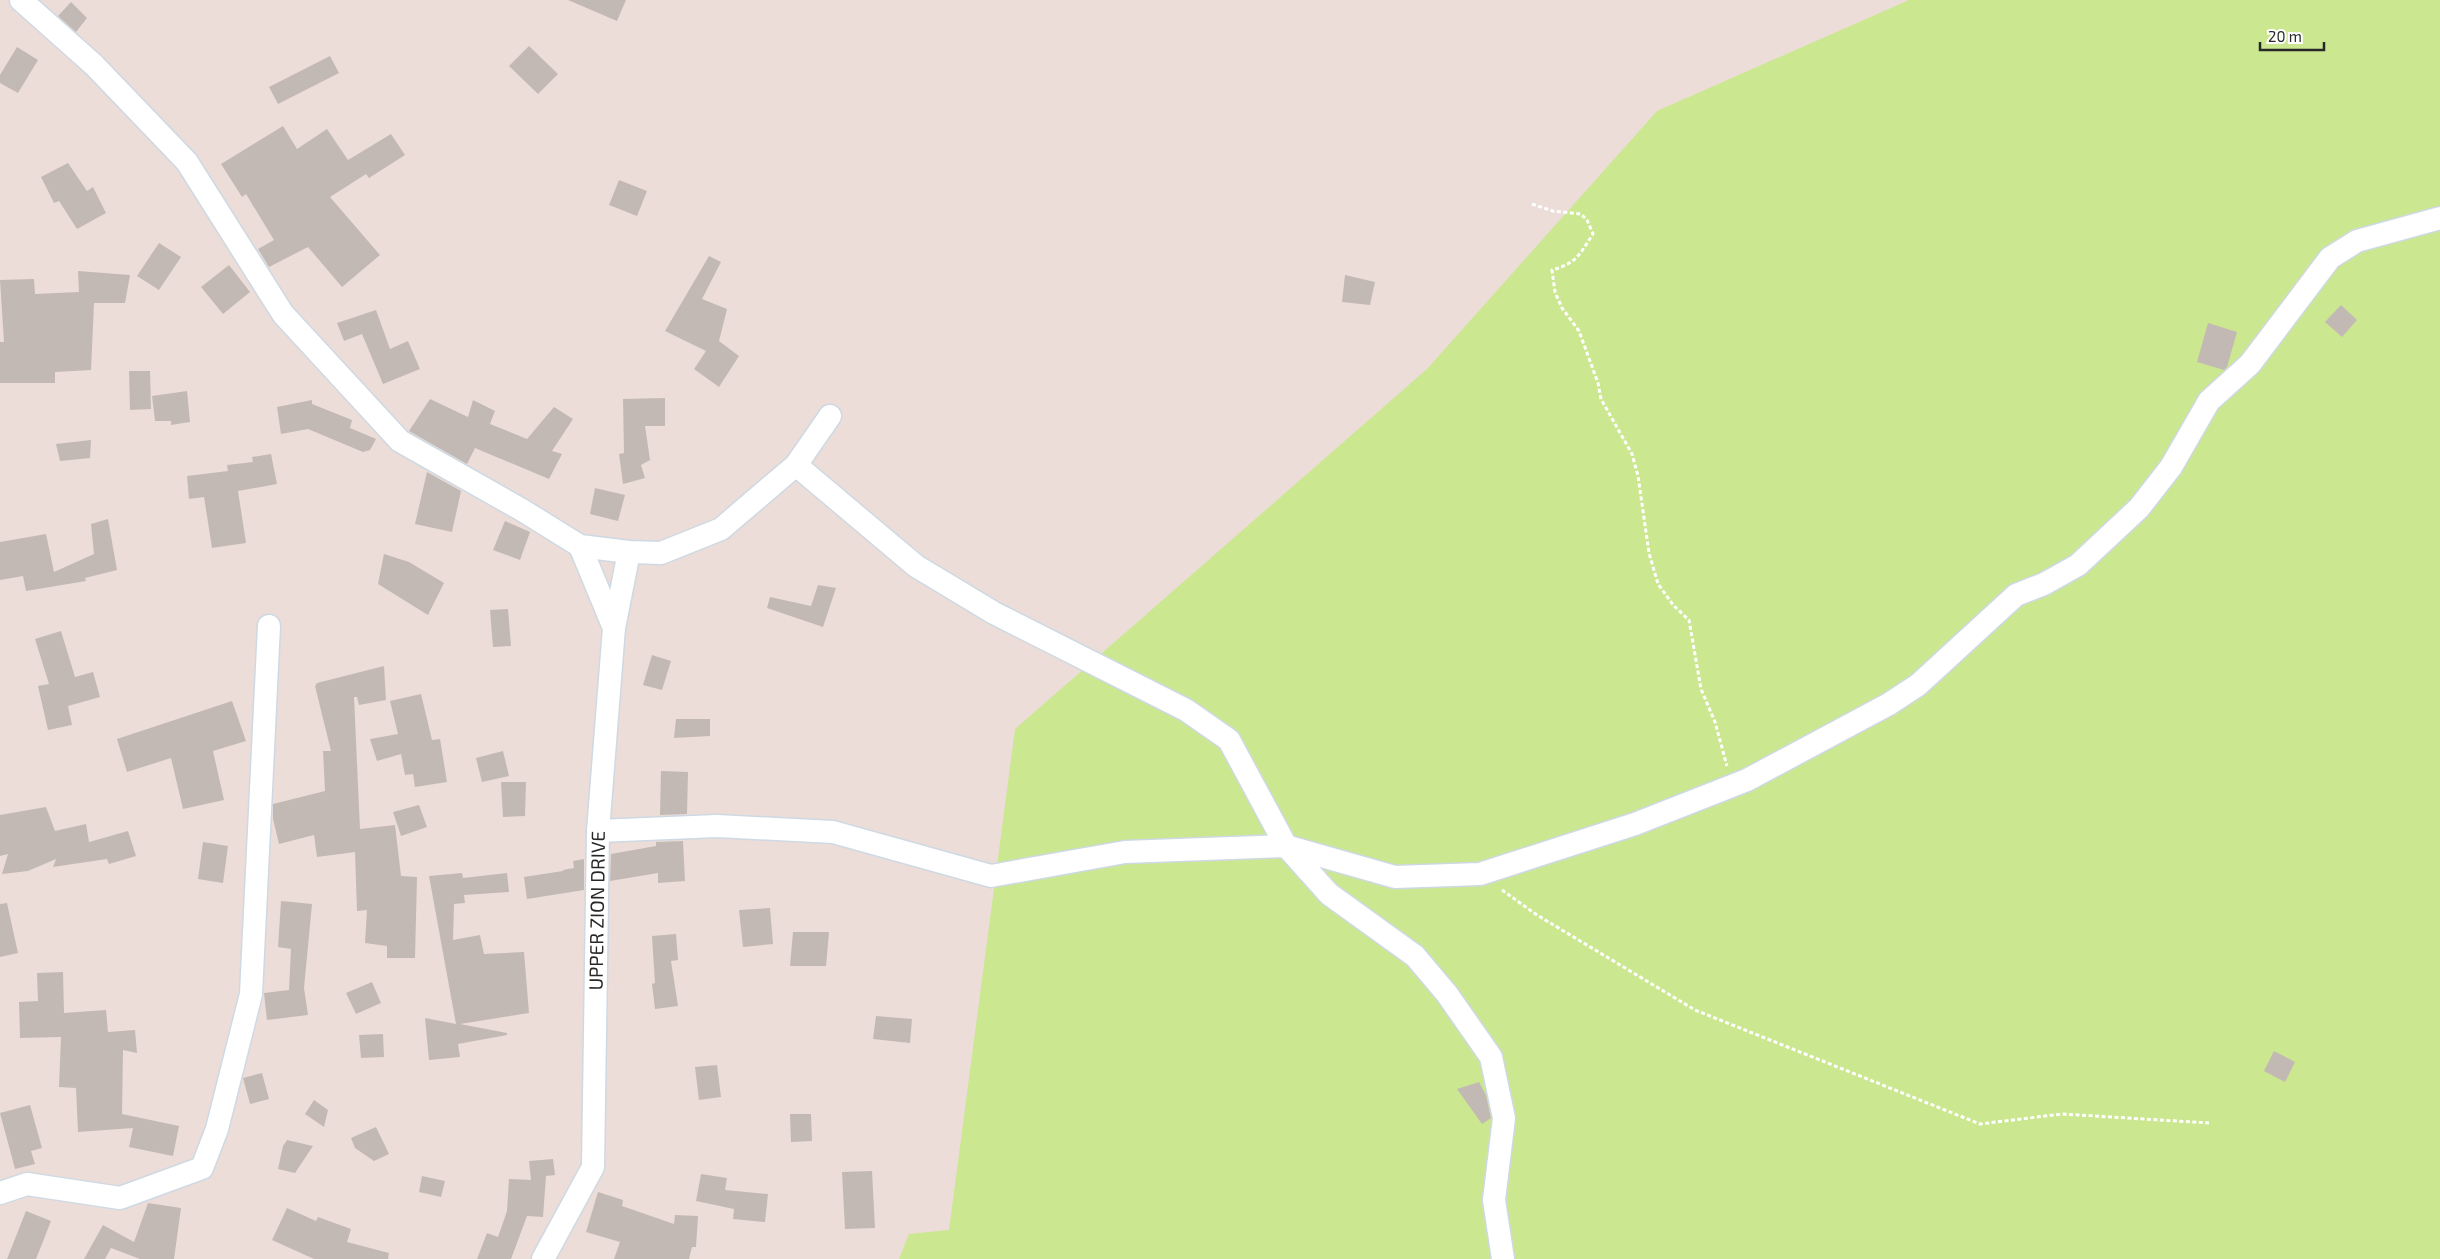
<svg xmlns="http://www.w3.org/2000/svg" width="2440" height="1259" font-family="'Exo 2',sans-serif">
	<rect width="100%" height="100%" fill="#ecddd8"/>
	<path fill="#cbe790" d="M 1909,0 L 2440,0 L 2440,1259 L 899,1259 L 909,1234 L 949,1230 L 1015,729 L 1427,369 L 1657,111 Z"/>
	<path fill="#c3b9b4" d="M 568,0 L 626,0 L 617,21 Z
		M 71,2 L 87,18 L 76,32 L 58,16 Z
		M 529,46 L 558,74 L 538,94 L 509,66 Z
		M 17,47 L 38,60 L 18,93 L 0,83 L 0,75 Z
		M 330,56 L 339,73 L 278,104 L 269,87 Z
		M 283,126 L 297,149 L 327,129 L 348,160 L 391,134 L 405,155 L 369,178 L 366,174 L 330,197 L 380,255 L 342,287 L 308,247 L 269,267 L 258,249 L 274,240 L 246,194 L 242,197 L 221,164 Z
		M 68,163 L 87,191 L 93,187 L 106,213 L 77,229 L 59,201 L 54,203 L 41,177 Z
		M 619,180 L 647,191 L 637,216 L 609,205 Z
		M 159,243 L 181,257 L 159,290 L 137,276 Z
		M 709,256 L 721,262 L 702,299 L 727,309 L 719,341 L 739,356 L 719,387 L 694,369 L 706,351 L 665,331 Z
		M 229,265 L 250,292 L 223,314 L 201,287 Z
		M 78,271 L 130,275 L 125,303 L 94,303 L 91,370 L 55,372 L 55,383 L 0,383 L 0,342 L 4,342 L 0,280 L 34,279 L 35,294 L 79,292 Z
		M 1345,275 L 1375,282 L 1370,305 L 1342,302 Z
		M 2341,305 L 2357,320 L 2342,337 L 2325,322 Z
		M 376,310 L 390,349 L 408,341 L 420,369 L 383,384 L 362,334 L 344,341 L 337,323 Z
		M 2208,323 L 2237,332 L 2227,367 L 2224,370 L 2197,362 Z
		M 129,371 L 150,371 L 151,409 L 130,410 Z
		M 187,391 L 190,422 L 171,425 L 171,421 L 155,421 L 152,396 Z
		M 665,398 L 665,426 L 645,426 L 650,460 L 641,465 L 645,478 L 623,484 L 619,454 L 624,453 L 623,399 Z
		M 430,399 L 468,417 L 473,400 L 495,411 L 490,424 L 527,439 L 554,407 L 573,419 L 552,451 L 562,454 L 549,479 L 475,448 L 467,464 L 409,431 Z
		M 312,400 L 312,404 L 352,420 L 350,428 L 376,439 L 370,450 L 363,452 L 308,429 L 281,434 L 277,407 Z
		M 91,440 L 90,458 L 60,461 L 56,444 Z
		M 271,454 L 277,484 L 238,491 L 246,543 L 212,548 L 204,497 L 189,499 L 187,476 L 228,471 L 227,465 L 253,462 L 252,457 Z
		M 427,472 L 461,491 L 452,532 L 415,524 Z
		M 595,488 L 625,495 L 618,521 L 590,514 Z
		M 108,519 L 117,570 L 85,578 L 86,581 L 26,591 L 23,576 L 0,580 L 0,542 L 46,534 L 54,572 L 94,554 L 91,524 Z
		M 505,521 L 530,532 L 520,560 L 493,550 Z
		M 384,554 L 409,562 L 444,583 L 428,615 L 378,584 Z
		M 818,585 L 836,588 L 823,627 L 767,608 L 770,597 L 811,606 Z
		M 508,609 L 511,646 L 493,647 L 490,610 Z
		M 61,631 L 75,677 L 93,672 L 100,697 L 68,706 L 72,725 L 48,730 L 38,686 L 49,684 L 35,639 Z
		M 652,655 L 671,661 L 662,690 L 643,685 Z
		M 384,666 L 386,700 L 359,705 L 357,697 L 354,697 L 360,829 L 395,825 L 401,876 L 417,877 L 415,958 L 387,958 L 387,946 L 365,943 L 367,910 L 357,911 L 355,852 L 317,857 L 314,835 L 279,844 L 273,819 L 273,804 L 325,791 L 323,751 L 331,751 L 315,686 L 317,683 Z
		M 421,694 L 432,740 L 440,739 L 447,782 L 415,787 L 413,774 L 405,775 L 401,754 L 377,761 L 370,739 L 398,734 L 390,701 Z
		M 232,701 L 246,741 L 213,751 L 224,800 L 183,809 L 171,758 L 127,772 L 117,739 Z
		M 676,719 L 710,719 L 710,736 L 674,738 Z
		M 503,751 L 509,776 L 482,782 L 476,758 Z
		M 661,771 L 688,772 L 687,814 L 660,815 Z
		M 501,782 L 526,782 L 525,816 L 503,817 Z
		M 419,805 L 427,827 L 401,836 L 393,812 Z
		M 46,807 L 55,831 L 86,824 L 89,842 L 128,831 L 136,856 L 109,864 L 107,859 L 53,867 L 56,859 L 28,871 L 2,874 L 8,854 L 0,856 L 0,815 Z
		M 683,841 L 685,881 L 658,883 L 658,873 L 610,881 L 611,854 L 656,846 L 656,842 Z
		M 203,842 L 228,846 L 223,883 L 198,879 Z
		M 584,859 L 584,890 L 527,899 L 524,877 L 563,871 L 563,870 L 574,868 L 573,861 Z
		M 462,873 L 463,878 L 507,873 L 509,892 L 464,895 L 465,903 L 454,904 L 453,940 L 480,935 L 484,954 L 524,952 L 529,1013 L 460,1024 L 507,1033 L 507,1035 L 458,1044 L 460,1057 L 429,1060 L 425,1018 L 456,1024 L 429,876 Z
		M 281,901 L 312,904 L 304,988 L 308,1015 L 267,1020 L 264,993 L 289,990 L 291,949 L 278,947 Z
		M 7,903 L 18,953 L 0,957 L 0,904 Z
		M 770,908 L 773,944 L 743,947 L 739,910 Z
		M 793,932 L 829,932 L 826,966 L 790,966 Z
		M 676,934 L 678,960 L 671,961 L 678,1006 L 655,1009 L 652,984 L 655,983 L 652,936 Z
		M 63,972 L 64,1013 L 106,1010 L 108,1032 L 135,1030 L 137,1053 L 123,1050 L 122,1114 L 179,1126 L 173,1156 L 129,1147 L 133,1128 L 78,1132 L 76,1088 L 59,1087 L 61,1037 L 20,1038 L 19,1002 L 38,1001 L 37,973 Z
		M 372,982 L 381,1003 L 356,1014 L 346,993 Z
		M 876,1016 L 912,1019 L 910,1043 L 873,1039 Z
		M 383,1034 L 384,1057 L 361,1058 L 359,1035 Z
		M 2274,1051 L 2295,1062 L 2285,1082 L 2264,1071 Z
		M 717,1065 L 721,1097 L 699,1100 L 695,1067 Z
		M 262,1073 L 269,1099 L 250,1104 L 243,1078 Z
		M 1479,1082 L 1486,1095 L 1491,1118 L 1482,1124 L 1457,1089 Z
		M 314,1100 L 328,1110 L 324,1127 L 305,1114 Z
		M 30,1105 L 42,1148 L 31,1151 L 35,1164 L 15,1169 L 0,1113 Z
		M 790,1114 L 811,1114 L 812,1141 L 791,1142 Z
		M 376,1127 L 389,1154 L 374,1161 L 355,1148 L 351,1138 Z
		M 287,1140 L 313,1146 L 295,1173 L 278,1169 L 283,1146 Z
		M 553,1159 L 555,1175 L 546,1176 L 543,1217 L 527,1216 L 511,1259 L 477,1259 L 487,1233 L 498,1237 L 507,1211 L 509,1179 L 531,1180 L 529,1161 Z
		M 872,1171 L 875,1228 L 845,1229 L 842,1172 Z
		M 701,1174 L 727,1178 L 725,1190 L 768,1194 L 765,1222 L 733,1219 L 734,1209 L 696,1201 Z
		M 422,1176 L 445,1181 L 441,1197 L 419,1192 Z
		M 598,1192 L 623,1200 L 622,1206 L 674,1224 L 675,1215 L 698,1216 L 696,1247 L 692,1247 L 689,1259 L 614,1259 L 620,1242 L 586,1232 Z
		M 148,1203 L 181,1208 L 174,1259 L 140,1259 L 111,1248 L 105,1259 L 84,1259 L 103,1225 L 134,1242 Z
		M 287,1208 L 316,1221 L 318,1217 L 351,1229 L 347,1242 L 389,1253 L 388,1259 L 314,1259 L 272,1240 Z
		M 26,1211 L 51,1221 L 36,1259 L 7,1259 Z"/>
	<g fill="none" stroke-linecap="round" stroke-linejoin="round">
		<defs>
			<g id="street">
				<path d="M 21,0 L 94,65 L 187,162 L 283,314 L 400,441 L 522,510 L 580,546 L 629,552 L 661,553 L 721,529 L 796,465 L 830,416"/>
				<path d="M 796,465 L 916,566 L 994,613 L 1186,710 L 1229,740 L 1286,846 L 1329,894 L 1415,956 L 1447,994 L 1491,1057 L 1504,1118 L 1494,1200 L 1503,1259"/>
				<path d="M 580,546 L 614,628"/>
				<path d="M 598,831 L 717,826 L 833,832 L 991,876 L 1125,852 L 1286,846 L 1395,877 L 1480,874 L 1635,824 L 1747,780 L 1889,704 L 1918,685 L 2016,595 L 2044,584 L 2078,565 L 2139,508 L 2171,467 L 2209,401 L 2250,364 L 2330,258 L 2357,241 L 2440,218"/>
				<path d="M 0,1193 L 27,1184 L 120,1198 L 202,1168 L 217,1129 L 251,994 L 269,626"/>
				<path id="s1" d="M 543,1259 L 593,1167 L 598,831 L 614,628 L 629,552"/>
			</g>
		</defs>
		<use href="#street" stroke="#ced9e3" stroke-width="25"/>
		<path stroke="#fff" stroke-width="3" stroke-dasharray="4 2.5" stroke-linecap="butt" d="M 1532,204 L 1553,211 L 1581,214 L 1587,220 L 1593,234 C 1579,255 1577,263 1552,270 L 1555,292 L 1562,308 L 1579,331 L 1598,383 L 1601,399 L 1632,454 L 1638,476 L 1649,553 L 1658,584 L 1674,606 L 1689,620 L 1701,689 L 1715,722 L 1727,766
			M 1502,890 L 1537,915 L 1695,1010 L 1980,1124 L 2062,1114 L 2209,1123"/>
		<use href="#street" stroke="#fff" stroke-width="22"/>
	</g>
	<g text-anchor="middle" stroke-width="4" stroke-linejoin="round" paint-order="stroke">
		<g font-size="19" fill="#282828" stroke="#fff">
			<text dy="7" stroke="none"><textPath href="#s1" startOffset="361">UPPER ZION DRIVE</textPath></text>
		</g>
	</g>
	<path d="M2260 42v8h64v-8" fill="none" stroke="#282828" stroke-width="2.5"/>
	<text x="2268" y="42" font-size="15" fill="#282828" stroke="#ffffff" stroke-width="4" paint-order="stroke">20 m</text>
</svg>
